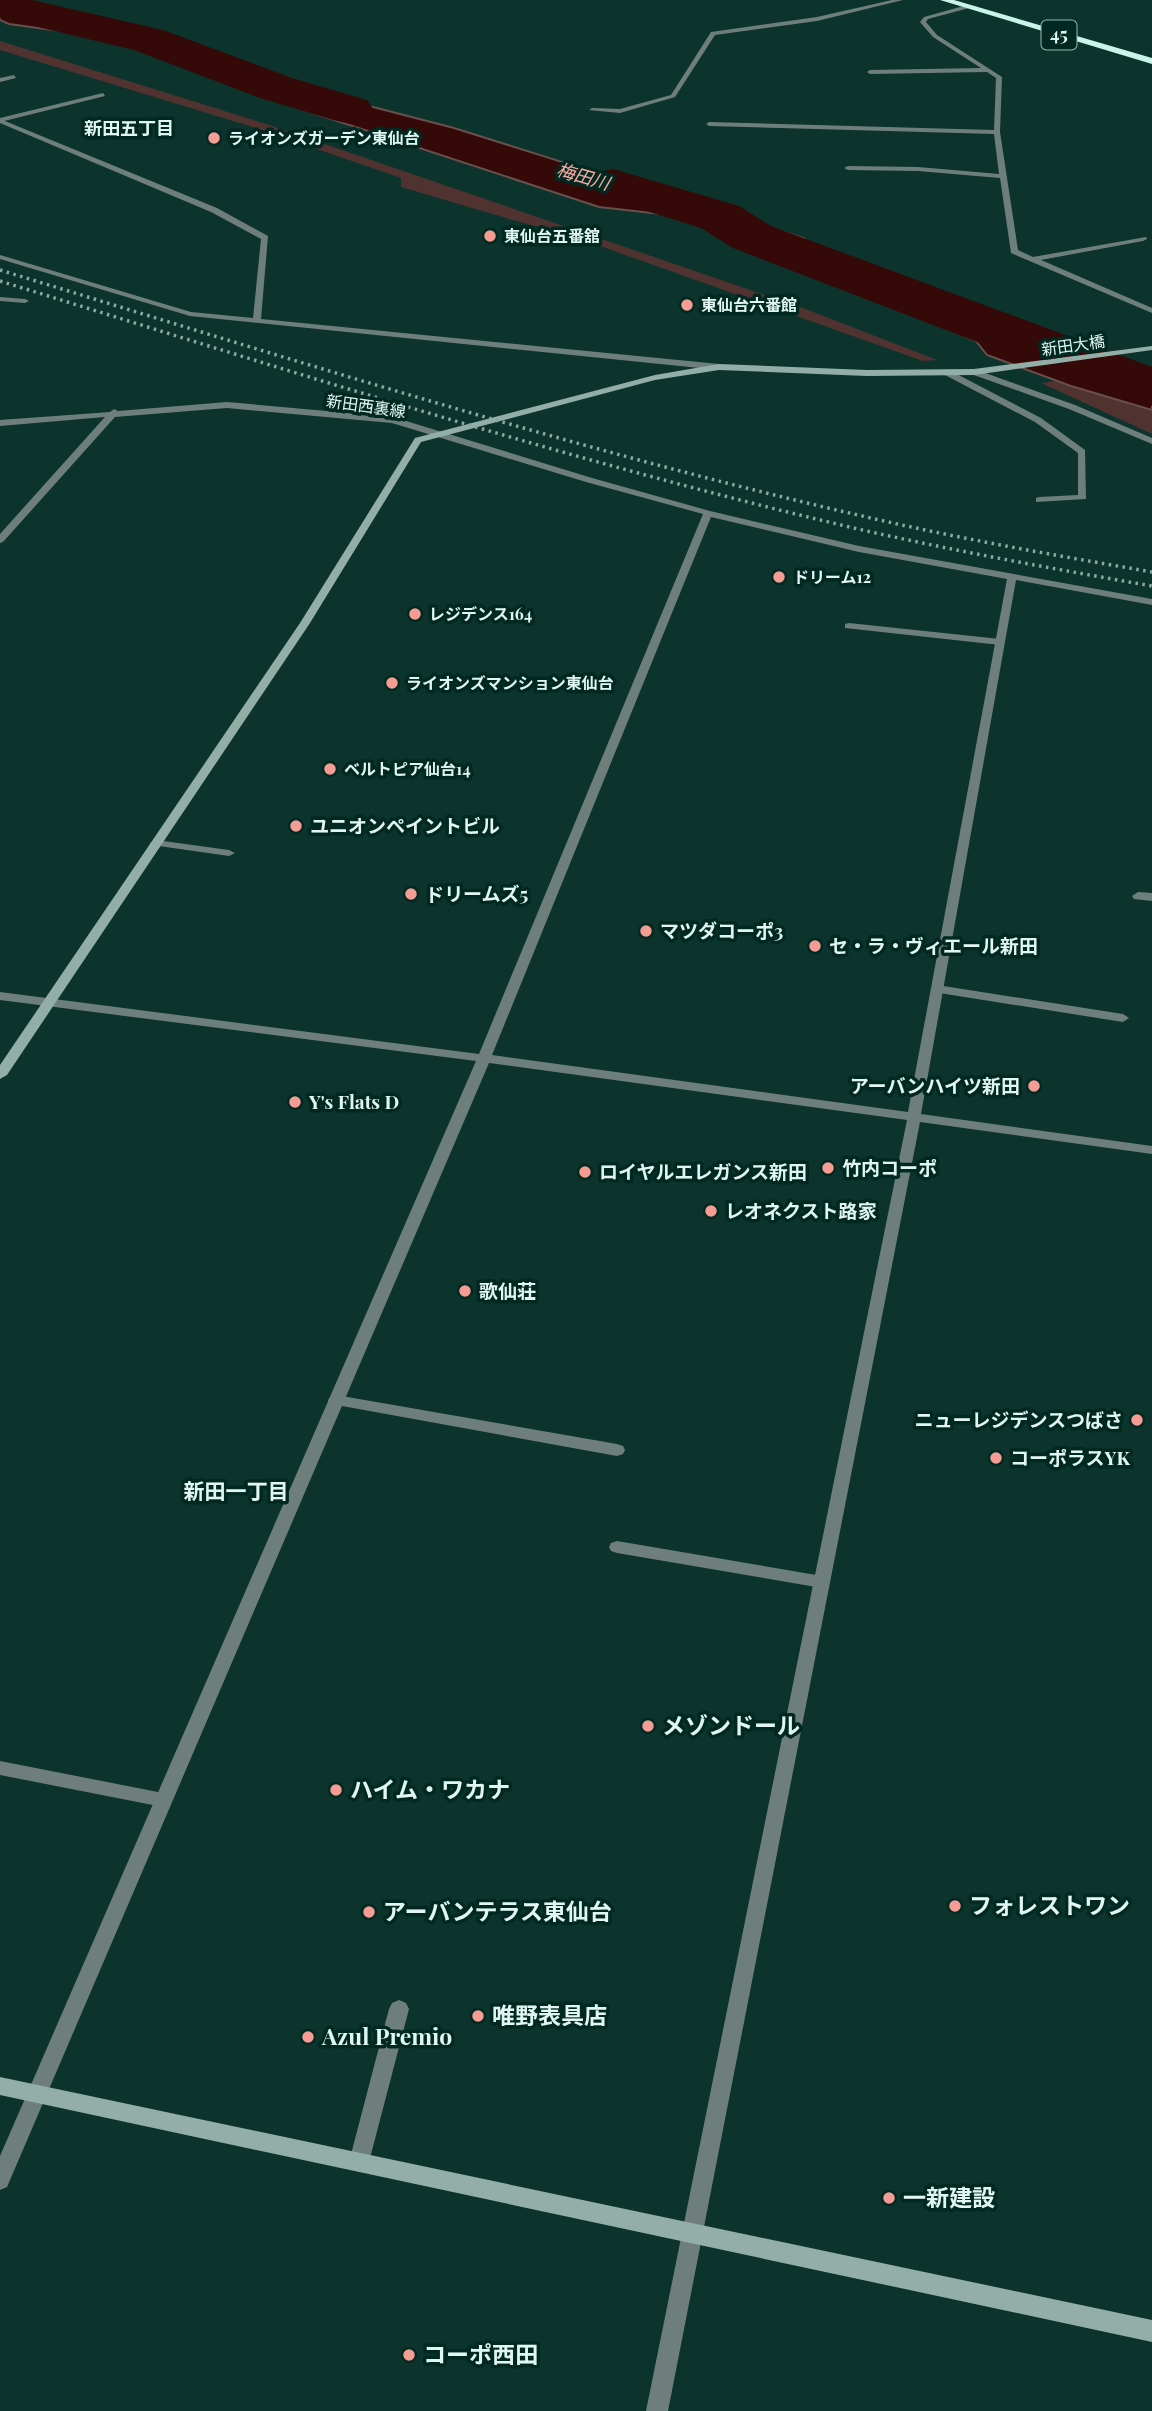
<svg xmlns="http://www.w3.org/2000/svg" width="1152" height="2411" font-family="'Playfair Display','Noto Sans JP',serif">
	<rect width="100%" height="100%" fill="#0c342c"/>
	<path fill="#503331" d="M 0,41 L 263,123 L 803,308 L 937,360 L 923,361 L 544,226 L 534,226 L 401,187 L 401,178 L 253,127 L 0,50 Z
		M 1055,381 L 1152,410 L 1152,434 L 1041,383 Z"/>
	<path fill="#350908" stroke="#69504e" stroke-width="2" d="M 0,5 L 120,26 L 209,54 L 265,79 L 454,128 L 803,238 L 846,266 L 927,300 L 993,336 L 1152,382 L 1152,410 L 1071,386 L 987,355 L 976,341 L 836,282 L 785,242 L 696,218 L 599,207 L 243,90 L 218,65 L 126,40 L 9,24 L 0,20 Z"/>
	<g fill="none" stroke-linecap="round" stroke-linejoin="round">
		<path fill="#350908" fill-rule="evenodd" d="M 0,0 L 32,0 L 163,30 L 292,78 L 367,100 L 374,110 L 367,120 L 350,124 L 333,120 L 260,98 L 134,50 L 0,18 Z
			M 613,169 L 739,206 L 771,226 L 1152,367 L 1152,406 L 1130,401 L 733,248 L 701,228 L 595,195 L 587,184 L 595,173 Z"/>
		<path fill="#6e7f7b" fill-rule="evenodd" d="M 892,0 L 903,0 L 817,21 L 715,35 L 675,97 L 620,113 L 589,110 L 592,108 L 620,109 L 671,95 L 711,32 L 817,17 Z
			M 14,75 L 16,78 L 0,82 L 0,78 Z
			M 103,93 L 105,96 L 0,122 L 0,118 Z
			M 943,370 L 949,370 L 1041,418 L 1085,450 L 1086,499 L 1036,502 L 1036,498 L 1039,497 L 1078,495 L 1078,453 L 1035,422 L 943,374 Z
			M 971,370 L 977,370 L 1075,405 L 1152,438 L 1152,444 L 1069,409 L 971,374 Z
			M 849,623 L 1000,639 L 1005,642 L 1000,645 L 845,628 L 845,624 Z
			M 156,840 L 229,850 L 235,853 L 229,856 L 152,845 L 150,843 Z
			M 1138,892 L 1152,893 L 1152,901 L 1134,899 L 1132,896 Z
			M 937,985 L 1123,1014 L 1129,1018 L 1123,1022 L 933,992 L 931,989 L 933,986 Z
			M 336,1395 L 617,1444 L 623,1446 L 625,1450 L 623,1454 L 617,1456 L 331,1404 L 328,1400 L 331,1396 Z
			M 617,1541 L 822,1576 L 828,1578 L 830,1582 L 828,1586 L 822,1588 L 617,1553 L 611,1551 L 609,1547 L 611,1543 Z
			M 0,1761 L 163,1793 L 169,1795 L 172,1800 L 169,1805 L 163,1807 L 0,1775 Z
			M 399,2000 L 406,2003 L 409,2009 L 369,2162 L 366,2169 L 359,2172 L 352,2169 L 349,2162 L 389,2009 L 392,2003 Z"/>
		<path fill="#6e7f7b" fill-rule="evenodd" d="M 967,5 L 969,8 L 928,19 L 926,22 L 937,35 L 1002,77 L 1000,132 L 1018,250 L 1033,257 L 1146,237 L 1147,239 L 1143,241 L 1041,260 L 1152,308 L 1152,313 L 1011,253 L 1000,178 L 918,171 L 848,170 L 844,168 L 848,166 L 918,167 L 999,174 L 994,134 L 709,126 L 706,124 L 709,122 L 994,130 L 996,78 L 987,72 L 870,74 L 867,72 L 870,70 L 981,68 L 933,37 L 920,22 L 924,17 Z
			M 0,119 L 217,208 L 268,236 L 261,319 L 719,364 L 723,367 L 719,370 L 190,316 L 0,259 L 0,255 L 191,312 L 253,318 L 261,239 L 211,212 L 0,123 Z
			M 0,297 L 25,299 L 29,301 L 25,303 L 0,301 Z
			M 227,402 L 393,417 L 592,478 L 710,511 L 859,546 L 1152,599 L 1152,605 L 1016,580 L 921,1114 L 1152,1146 L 1152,1154 L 920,1122 L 668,2411 L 646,2411 L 907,1120 L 489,1063 L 10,2180 L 7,2187 L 0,2190 L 0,2156 L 476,1061 L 0,1000 L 0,992 L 479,1054 L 703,514 L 586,482 L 392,423 L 227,408 L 115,417 L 3,542 L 0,543 L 0,534 L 105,417 L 0,426 L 0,420 L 110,412 L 114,409 L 118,411 ZM 711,517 L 859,552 L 1007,579 L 908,1112 L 492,1055 Z"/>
		<path fill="#93aea7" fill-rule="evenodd" d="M 1152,346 L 1152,350 L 974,375 L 867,376 L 719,370 L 655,380 L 421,442 L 310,623 L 7,1075 L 0,1079 L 0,1065 L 300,623 L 415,438 L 655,375 L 719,364 L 867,370 L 974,369 Z
			M 0,2077 L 1152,2320 L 1152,2342 L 0,2095 Z"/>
		<path fill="#caf4e9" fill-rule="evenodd" d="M 940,0 L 954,0 L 1152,58 L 1152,64 Z"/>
		<path stroke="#8da9a2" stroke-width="3.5" stroke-dasharray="2.5 4.5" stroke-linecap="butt" d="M 0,270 C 284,357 568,448 858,515 C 955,538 1054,555 1152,572
			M 0,281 C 284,369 568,461 858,529 C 955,551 1054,569 1152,586"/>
	</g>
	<g fill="#f59c94" stroke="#012922" stroke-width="2.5">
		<circle cx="214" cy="138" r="7"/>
		<circle cx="490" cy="236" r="7"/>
		<circle cx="687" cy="305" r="7"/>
		<circle cx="779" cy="577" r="7"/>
		<circle cx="415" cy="614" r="7"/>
		<circle cx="392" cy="683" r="7"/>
		<circle cx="330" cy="769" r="7"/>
		<circle cx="296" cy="826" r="7"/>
		<circle cx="411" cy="894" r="7"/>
		<circle cx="646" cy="931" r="7"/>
		<circle cx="815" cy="946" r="7"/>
		<circle cx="1034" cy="1086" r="7"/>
		<circle cx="295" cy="1102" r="7"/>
		<circle cx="828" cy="1168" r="7"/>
		<circle cx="585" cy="1172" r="7"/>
		<circle cx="711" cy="1211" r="7"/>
		<circle cx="465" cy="1291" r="7"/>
		<circle cx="1137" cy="1420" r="7"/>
		<circle cx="996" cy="1458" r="7"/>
		<circle cx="648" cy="1726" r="7"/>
		<circle cx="336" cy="1790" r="7"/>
		<circle cx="955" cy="1906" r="7"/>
		<circle cx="369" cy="1912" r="7"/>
		<circle cx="478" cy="2016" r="7"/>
		<circle cx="308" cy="2037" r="7"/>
		<circle cx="889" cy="2198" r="7"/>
		<circle cx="409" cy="2355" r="7"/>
	</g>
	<g text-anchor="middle" stroke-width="7" stroke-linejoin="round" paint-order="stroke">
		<g font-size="16" font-weight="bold" fill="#e1f6f0" stroke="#012922" text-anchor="start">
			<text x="228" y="144">ライオンズガーデン東仙台</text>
			<text x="504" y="242">東仙台五番舘</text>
			<text x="701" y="311">東仙台六番館</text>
			<text x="793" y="583">ドリーム12</text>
			<text x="429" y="620">レジデンス164</text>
			<text x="406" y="689">ライオンズマンション東仙台</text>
			<text x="344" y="775">ベルトピア仙台14</text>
		</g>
		<g font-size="16" fill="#e1f6f0" stroke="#012922">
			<text transform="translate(1073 345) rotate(-8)" y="6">新田大橋</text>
			<text transform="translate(366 406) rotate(8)" y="6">新田西裏線</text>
		</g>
		<rect fill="#012922" stroke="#9eb8b2" stroke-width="2" x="1041.5" y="20.5" width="35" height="29" rx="5"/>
		<g font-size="18" font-weight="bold" fill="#e1f6f0">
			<text x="1059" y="41">45</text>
		</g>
		<g font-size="18" font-weight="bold" fill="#e1f6f0" stroke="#012922">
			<text x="129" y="135">新田五丁目</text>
		</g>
		<g font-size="18" font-style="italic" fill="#fca8a0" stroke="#012922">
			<text transform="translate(583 177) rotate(16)" y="6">梅田川</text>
		</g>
		<g font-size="19" font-weight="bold" fill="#e1f6f0" stroke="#012922" text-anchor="start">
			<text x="310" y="833">ユニオンペイントビル</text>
			<text x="425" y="901">ドリームズ5</text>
			<text x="660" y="938">マツダコーポ3</text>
			<text x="829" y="953">セ・ラ・ヴィエール新田</text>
			<text x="1020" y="1093" text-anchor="end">アーバンハイツ新田</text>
			<text x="309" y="1109">Y's Flats D</text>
			<text x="842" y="1175">竹内コーポ</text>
			<text x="599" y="1179">ロイヤルエレガンス新田</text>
			<text x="725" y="1218">レオネクスト路家</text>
			<text x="479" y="1298">歌仙荘</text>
			<text x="1123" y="1427" text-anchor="end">ニューレジデンスつばさ</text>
			<text x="1010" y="1465">コーポラスYK</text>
		</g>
		<g font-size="21" font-weight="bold" fill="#e1f6f0" stroke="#012922">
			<text x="236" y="1499">新田一丁目</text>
		</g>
		<g font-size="23" font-weight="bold" fill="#e1f6f0" stroke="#012922" text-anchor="start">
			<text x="662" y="1734">メゾンドール</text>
			<text x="350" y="1798">ハイム・ワカナ</text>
			<text x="969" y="1914">フォレストワン</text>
			<text x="383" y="1920">アーバンテラス東仙台</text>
			<text x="492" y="2024">唯野表具店</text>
			<text x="322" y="2045">Azul Premio</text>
			<text x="903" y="2206">一新建設</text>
			<text x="423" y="2363">コーポ西田</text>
		</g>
	</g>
</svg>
